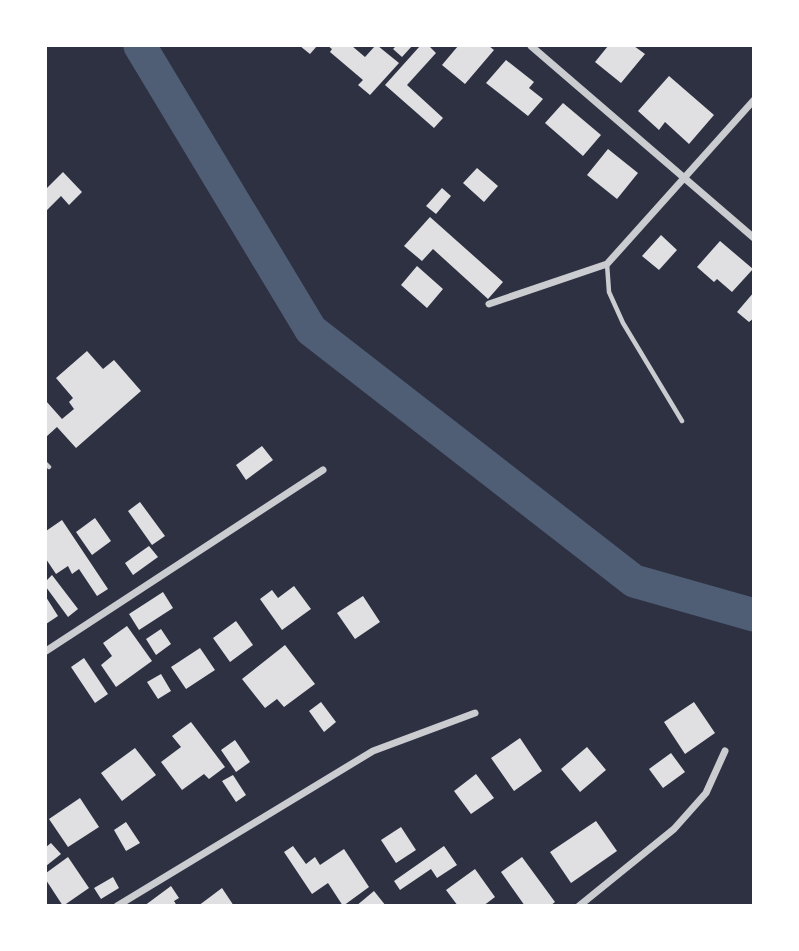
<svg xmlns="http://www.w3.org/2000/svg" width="799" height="951" font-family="Montserrat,sans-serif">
	<rect width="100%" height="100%" fill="#2d3142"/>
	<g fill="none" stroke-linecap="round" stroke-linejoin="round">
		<path stroke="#4f5d75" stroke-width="33" d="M 140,46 L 311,330 L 634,581 L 754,615"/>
	</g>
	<path fill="#e0e0e3" d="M 300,46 L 317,46 L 310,54 Z
		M 328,46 L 352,46 L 365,57 L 375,46 L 378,46 L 399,63 L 370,95 L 358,85 L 363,80 L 330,52 L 332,49 Z
		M 396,46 L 412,46 L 402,57 L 393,49 Z
		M 420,46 L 432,46 L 430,47 L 436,53 L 407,85 L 443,118 L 434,128 L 385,85 Z
		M 458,46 L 489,46 L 494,50 L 465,84 L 442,65 Z
		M 608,46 L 634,46 L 645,54 L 621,83 L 595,62 Z
		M 506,60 L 534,82 L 529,88 L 543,99 L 528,116 L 486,83 Z
		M 669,76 L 714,115 L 689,144 L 665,122 L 659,130 L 638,111 Z
		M 563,103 L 601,135 L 583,156 L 545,123 Z
		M 608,149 L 638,173 L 617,199 L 587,175 Z
		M 477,168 L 498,186 L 484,202 L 463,183 Z
		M 63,172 L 82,192 L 69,205 L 61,196 L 46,211 L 46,189 Z
		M 442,188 L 451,196 L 436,214 L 426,206 Z
		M 430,217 L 503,282 L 488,299 L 433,249 L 422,261 L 404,246 Z
		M 661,235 L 677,250 L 659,270 L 642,256 Z
		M 720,241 L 753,269 L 732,292 L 717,279 L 714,282 L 697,267 Z
		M 417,266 L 443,289 L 427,308 L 401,285 Z
		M 754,292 L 754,318 L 749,322 L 737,312 Z
		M 87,351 L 103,369 L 114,360 L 141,391 L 76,448 L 57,427 L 46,437 L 46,401 L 62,419 L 74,409 L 69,402 L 73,398 L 56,378 Z
		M 262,446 L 273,460 L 246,480 L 236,465 Z
		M 140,502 L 165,536 L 152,545 L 128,511 Z
		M 95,518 L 111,541 L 92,555 L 76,532 Z
		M 62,520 L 108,589 L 97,596 L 79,569 L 72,574 L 68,566 L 56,574 L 46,559 L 46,531 Z
		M 149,546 L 158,557 L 133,575 L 125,563 Z
		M 52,575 L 78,609 L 68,617 L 46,587 L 46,581 Z
		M 294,586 L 311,609 L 282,630 L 260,599 L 272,590 L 278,598 Z
		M 163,592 L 173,608 L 139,630 L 129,614 Z
		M 363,596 L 380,622 L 355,639 L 337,613 Z
		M 46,597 L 58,616 L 46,624 Z
		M 236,621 L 253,645 L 230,662 L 213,638 Z
		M 127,626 L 152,661 L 116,687 L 101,665 L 112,656 L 103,643 Z
		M 161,629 L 171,644 L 156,655 L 146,639 Z
		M 285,645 L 315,684 L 284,707 L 277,699 L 265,708 L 242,679 Z
		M 200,648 L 215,670 L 186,689 L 171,667 Z
		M 84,658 L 108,694 L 95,703 L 71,667 Z
		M 161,674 L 171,691 L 158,699 L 147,682 Z
		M 321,702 L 336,722 L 324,732 L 309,711 Z
		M 694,702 L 715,733 L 685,754 L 664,722 Z
		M 191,722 L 225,767 L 209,779 L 204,774 L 182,790 L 161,762 L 181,747 L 172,736 Z
		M 520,738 L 542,771 L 514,791 L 491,758 Z
		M 235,740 L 250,762 L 236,772 L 221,750 Z
		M 587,747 L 606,770 L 580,792 L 561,769 Z
		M 135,748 L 156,775 L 122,801 L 101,773 Z
		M 671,753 L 685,772 L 663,788 L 649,769 Z
		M 476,774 L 494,798 L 471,814 L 454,791 Z
		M 233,775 L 246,795 L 236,802 L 222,781 Z
		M 80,798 L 99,827 L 68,847 L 49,819 Z
		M 596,821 L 617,851 L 571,883 L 550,852 Z
		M 126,822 L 140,843 L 126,851 L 114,830 Z
		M 401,827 L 416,850 L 396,863 L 381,840 Z
		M 51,843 L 61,854 L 46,866 L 46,847 Z
		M 293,846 L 306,864 L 315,857 L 320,865 L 344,849 L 369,887 L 343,906 L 328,883 L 312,894 L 284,852 Z
		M 444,846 L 457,865 L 437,878 L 431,869 L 400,890 L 394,881 Z
		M 68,857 L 89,888 L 63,906 L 46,880 L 46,873 Z
		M 522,857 L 555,902 L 550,906 L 525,906 L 501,872 Z
		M 475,869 L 495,897 L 483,906 L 458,906 L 446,890 Z
		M 113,877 L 119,888 L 101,899 L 94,888 Z
		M 171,886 L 179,898 L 174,901 L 177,906 L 144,906 Z
		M 222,888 L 234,906 L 198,906 Z
		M 374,891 L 386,906 L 356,906 Z"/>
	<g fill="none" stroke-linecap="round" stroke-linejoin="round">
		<path stroke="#caccd0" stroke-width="4.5" d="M 607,264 L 609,292 L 623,323 L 682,421
			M 46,464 L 49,467"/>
		<path stroke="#caccd0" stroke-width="7" d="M 531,46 L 754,238
			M 489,304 L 607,264 L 754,100
			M 46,651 L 323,470
			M 117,906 L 373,751 L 475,713
			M 579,906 L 674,829 L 706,793 L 725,751"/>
	</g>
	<rect width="799" height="951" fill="none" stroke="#ffffff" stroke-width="94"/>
</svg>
